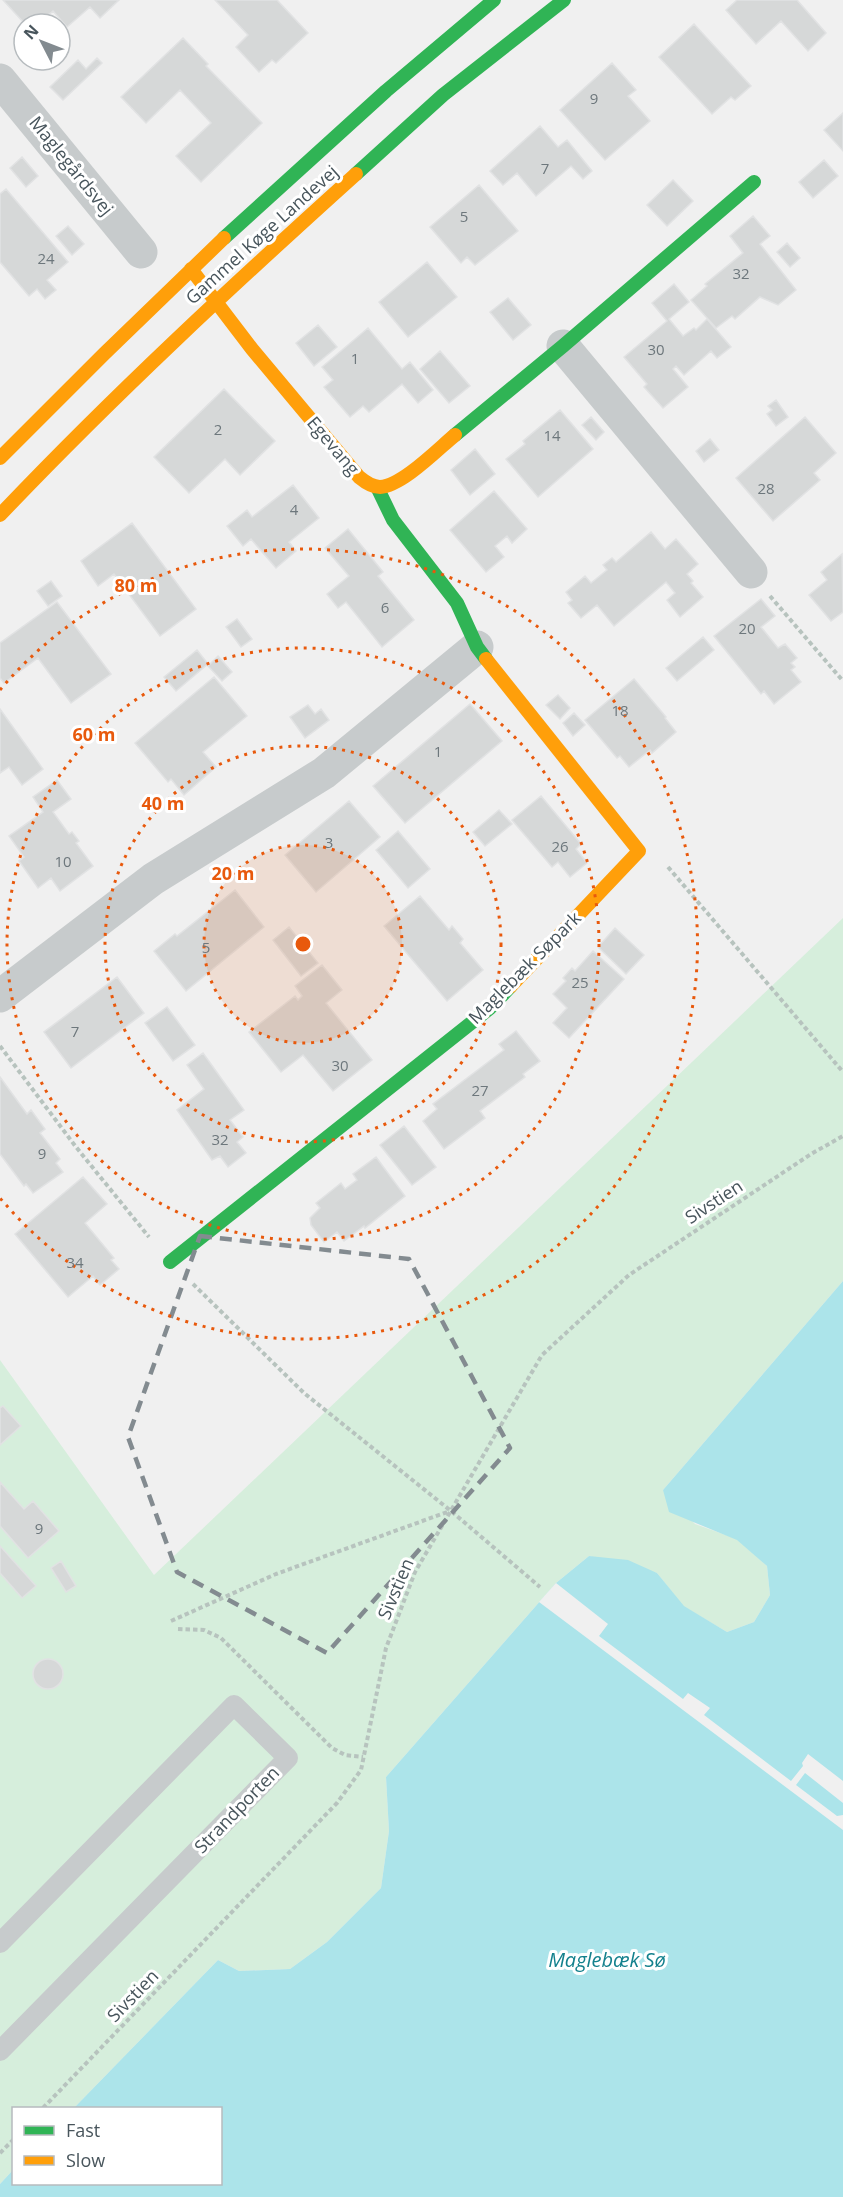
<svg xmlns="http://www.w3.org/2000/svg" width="843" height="2197" font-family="'Open Sans',sans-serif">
	<rect width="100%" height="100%" fill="#f0f0f0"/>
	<path fill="#d6eedc" d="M 843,918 L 843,1281 L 663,1490 L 695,1524 L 737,1539 L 767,1566 L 770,1595 L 754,1622 L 727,1632 L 683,1606 L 657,1573 L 589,1556 L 556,1583 L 386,1777 L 389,1831 L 381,1888 L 327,1942 L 290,1969 L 239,1971 L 218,1960 L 74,2108 L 14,2108 L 13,2170 L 0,2184 L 0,1360 L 154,1575 Z"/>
	<path fill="#ace4ea" d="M 843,1281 L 843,2197 L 0,2197 L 0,2184 L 13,2170 L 14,2184 L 220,2184 L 220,2108 L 74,2108 L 218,1960 L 239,1971 L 290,1969 L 327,1942 L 381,1888 L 389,1831 L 386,1777 L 556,1583 L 589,1556 L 628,1560 L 657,1573 L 684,1606 L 727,1632 L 754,1622 L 770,1595 L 767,1566 L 737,1540 L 669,1512 L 663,1490 Z"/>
	<path fill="#f0f0f0" d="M 556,1583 L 608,1624 L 599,1636 L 683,1699 L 688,1693 L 710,1708 L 704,1715 L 791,1781 L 803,1766 L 802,1763 L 808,1754 L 843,1781 L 843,1803 L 805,1773 L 796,1785 L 837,1816 L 843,1815 L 843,1830 L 539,1602 Z"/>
	<path fill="#d6d8d8" stroke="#e1e2e3" stroke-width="1.5" d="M 3,0 L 119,0 L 100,18 L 90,7 L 67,27 L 53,11 L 38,24 L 25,24 Z
		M 215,0 L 277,0 L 308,33 L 276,63 L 272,60 L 259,72 L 236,47 L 248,35 Z
		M 737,0 L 797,0 L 826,33 L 808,51 L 781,21 L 756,44 L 726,10 Z
		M 694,24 L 751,86 L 735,100 L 731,97 L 712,114 L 659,57 Z
		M 183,38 L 208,64 L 206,66 L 262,123 L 201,182 L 176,156 L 211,123 L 180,90 L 146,123 L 121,97 Z
		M 97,58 L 102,63 L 63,100 L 50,87 L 78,60 L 86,69 Z
		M 612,63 L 636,90 L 628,96 L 650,121 L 605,160 L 560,110 Z
		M 843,113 L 843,151 L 824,130 Z
		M 540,126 L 558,147 L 567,140 L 592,171 L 583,179 L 571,166 L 536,196 L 517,173 L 503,185 L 490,171 Z
		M 22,157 L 38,176 L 26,187 L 10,168 Z
		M 824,160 L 838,176 L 813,198 L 799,182 Z
		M 673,180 L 693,201 L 667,226 L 647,205 Z
		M 479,185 L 518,231 L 475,265 L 467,257 L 461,263 L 430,227 Z
		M 6,189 L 68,262 L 47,280 L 56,290 L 45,299 L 37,289 L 29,296 L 0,262 L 0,194 Z
		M 753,216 L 770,236 L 760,244 L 796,290 L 778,305 L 760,297 L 735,319 L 732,316 L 716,328 L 691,300 L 707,286 L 705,284 L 743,253 L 730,236 Z
		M 68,226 L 84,244 L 72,255 L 56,236 Z
		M 787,243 L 800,258 L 790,267 L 777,252 Z
		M 427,262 L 457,297 L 408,337 L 379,302 Z
		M 674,284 L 689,302 L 669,319 L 683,336 L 694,328 L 696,330 L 707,319 L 731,347 L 717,358 L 711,351 L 684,375 L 676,366 L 673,369 L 688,387 L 663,408 L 644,387 L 647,384 L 624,357 L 667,321 L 652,303 Z
		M 508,298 L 531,325 L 513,340 L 490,312 Z
		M 318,325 L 337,347 L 314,366 L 296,343 Z
		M 368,328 L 402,369 L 410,362 L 433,390 L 418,403 L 402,384 L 369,412 L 363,406 L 350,417 L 324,387 L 333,380 L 322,367 Z
		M 440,351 L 470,386 L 449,403 L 420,369 Z
		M 224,389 L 275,441 L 240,475 L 225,459 L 189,493 L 154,457 Z
		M 776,400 L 788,417 L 776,426 L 767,414 L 772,410 L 768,406 Z
		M 560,410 L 593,449 L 538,497 L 506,459 L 525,444 L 523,441 Z
		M 591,417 L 604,432 L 596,440 L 582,425 Z
		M 805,417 L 836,453 L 814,473 L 820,480 L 773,521 L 736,478 Z
		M 710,439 L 719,450 L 704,462 L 696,451 Z
		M 475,449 L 495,474 L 470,495 L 451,470 Z
		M 293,485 L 319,518 L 289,542 L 296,551 L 276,568 L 251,539 L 243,546 L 227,526 L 247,510 L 252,517 Z
		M 494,491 L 527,529 L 512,543 L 507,536 L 495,546 L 504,557 L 486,572 L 450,530 Z
		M 132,523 L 196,609 L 160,636 L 114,574 L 98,586 L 81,561 Z
		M 348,529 L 383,572 L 378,576 L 414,620 L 382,647 L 346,602 L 338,608 L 327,594 L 349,576 L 325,548 Z
		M 651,532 L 665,549 L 676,539 L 698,564 L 687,574 L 693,581 L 691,583 L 703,597 L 680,617 L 667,600 L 675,593 L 666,582 L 614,626 L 597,605 L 581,618 L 568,603 L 572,600 L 566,592 L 585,576 L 591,583 L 607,570 L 603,565 L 612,558 L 616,562 Z
		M 842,554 L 843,612 L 831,621 L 809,595 L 827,580 L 821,572 Z
		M 51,581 L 62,596 L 48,606 L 37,591 Z
		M 761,599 L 775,616 L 761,627 L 778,648 L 785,644 L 797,658 L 791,663 L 795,667 L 791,670 L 801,682 L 774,704 L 764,691 L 761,694 L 714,636 Z
		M 57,602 L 111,674 L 71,703 L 38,658 L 4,683 L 0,678 L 0,643 Z
		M 237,619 L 252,639 L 241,647 L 226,627 Z
		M 703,637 L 714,650 L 677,681 L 666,668 Z
		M 197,650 L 208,664 L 176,691 L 164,677 Z
		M 218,656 L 232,672 L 222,681 L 208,666 Z
		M 214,677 L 247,716 L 203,752 L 216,767 L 184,795 L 171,779 L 168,782 L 135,743 Z
		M 634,679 L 666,717 L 665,718 L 676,732 L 652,753 L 650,750 L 629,767 L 620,756 L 617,758 L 585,720 Z
		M 558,695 L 570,708 L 560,719 L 546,705 Z
		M 470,704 L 502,741 L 405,823 L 373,786 Z
		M 308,705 L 315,714 L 321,709 L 329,720 L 305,738 L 290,717 Z
		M 0,709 L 43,769 L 22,785 L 9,767 L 0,773 Z
		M 574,713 L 585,725 L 573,736 L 563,723 Z
		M 57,780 L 71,799 L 53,812 L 69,834 L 72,832 L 79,841 L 76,843 L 93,866 L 60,891 L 51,878 L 38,888 L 19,861 L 24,857 L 9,836 L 43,812 L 33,797 Z
		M 541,796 L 581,844 L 576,849 L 587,863 L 570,877 L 558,862 L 552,867 L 512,820 Z
		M 349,801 L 380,837 L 316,892 L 285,855 Z
		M 499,810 L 512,824 L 485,846 L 473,832 Z
		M 398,831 L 430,869 L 408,888 L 376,850 Z
		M 235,890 L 264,927 L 186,991 L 154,951 L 175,934 L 177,936 Z
		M 420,896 L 449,930 L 452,926 L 463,939 L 460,943 L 483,970 L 447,1001 L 384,926 Z
		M 289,927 L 318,963 L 301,976 L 273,940 Z
		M 615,928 L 644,955 L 626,974 L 598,947 Z
		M 593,951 L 624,979 L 569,1038 L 553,1023 L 567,1008 L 553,994 L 566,981 L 563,978 L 572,968 L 575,971 Z
		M 322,965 L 342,990 L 326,1003 L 372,1060 L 333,1091 L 303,1055 L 281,1072 L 249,1032 L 295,996 L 298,1000 L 302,996 L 295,986 Z
		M 117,977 L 144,1013 L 71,1068 L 44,1032 Z
		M 167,1007 L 195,1045 L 173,1061 L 145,1023 Z
		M 516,1031 L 540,1061 L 523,1074 L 525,1077 L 480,1111 L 485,1118 L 444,1149 L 423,1121 L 437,1109 L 433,1104 L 504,1050 L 499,1044 Z
		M 203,1053 L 244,1110 L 230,1120 L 243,1137 L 237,1142 L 246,1153 L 228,1167 L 220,1156 L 212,1160 L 177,1110 L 204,1089 L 187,1065 Z
		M 0,1077 L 27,1114 L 31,1110 L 45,1129 L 40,1133 L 60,1159 L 56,1163 L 63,1172 L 33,1193 L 26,1184 L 24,1186 L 0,1154 Z
		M 404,1126 L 436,1167 L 412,1185 L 380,1145 Z
		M 376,1157 L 405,1196 L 365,1228 L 364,1226 L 344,1241 L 337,1232 L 324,1242 L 311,1225 L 310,1218 L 320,1208 L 316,1203 L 341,1183 L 345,1189 L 357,1180 L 353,1174 Z
		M 83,1177 L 107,1204 L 85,1223 L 114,1258 L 111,1260 L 119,1269 L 100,1285 L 93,1276 L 68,1297 L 15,1234 Z
		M 3,1406 L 21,1426 L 0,1445 L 0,1408 Z
		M 0,1482 L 24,1509 L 33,1501 L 59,1531 L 28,1558 L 0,1526 Z
		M 0,1546 L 36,1586 L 22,1598 L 0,1573 Z
		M 61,1561 L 76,1586 L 66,1592 L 51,1568 Z
		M33 1674a15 15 0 1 1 30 0a15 15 0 1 1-30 0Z"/>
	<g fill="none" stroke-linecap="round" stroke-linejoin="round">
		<path stroke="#b7c3be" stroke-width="4" stroke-dasharray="4.5 3" stroke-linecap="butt" d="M 770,596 L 843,681
			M 668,867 L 843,1072
			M 0,1046 L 76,1147 L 149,1237
			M 193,1284 L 304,1393 L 451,1511 L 540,1587
			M 171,1621 L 276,1574 L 450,1511
			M 178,1629 L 204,1630 L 221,1638 L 332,1748 L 345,1755 L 363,1757
			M 43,2108 L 337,1803 L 361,1770 L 386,1648 L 415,1572 L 542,1355 L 629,1275 L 811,1154 L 843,1136
			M 0,2153 L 14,2139"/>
		<path stroke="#c7cbcc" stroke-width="20" d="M 0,1943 L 234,1705 L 288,1758 L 0,2051"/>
		<path stroke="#c7cbcc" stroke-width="33" d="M 0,80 L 141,252
			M 563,346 L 751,572
			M 0,996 L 153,879 L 324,773 L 477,647"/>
		<path stroke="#30b455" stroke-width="14" d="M 356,174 L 443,95 L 564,0
			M 224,238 L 386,91 L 494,0
			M 455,435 L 563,346 L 754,182
			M 378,489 L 393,520 L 457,603 L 477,647 L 486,659
			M 170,1262 L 490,1008 L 510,987"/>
		<path stroke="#ff9f0a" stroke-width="14" d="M 191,269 L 252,349 L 359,477 C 365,482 372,487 380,487 C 402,486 438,449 455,435
			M 0,458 L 104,354 L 224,238
			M 0,515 C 113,396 234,284 356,174
			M 486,659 L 639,851 L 510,987"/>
	</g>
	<path fill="none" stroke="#838b90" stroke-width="4.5" stroke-dasharray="12 8" stroke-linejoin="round" d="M 200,1236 L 409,1259 L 510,1448 L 327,1653 L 177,1572 L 128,1437 Z"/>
	<circle cx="303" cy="944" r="99" fill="#e8590c" fill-opacity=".12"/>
	<g fill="none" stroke="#e8590c" stroke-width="3" stroke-dasharray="3 6">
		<circle cx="303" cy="944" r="99"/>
		<circle cx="303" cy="944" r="198"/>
		<circle cx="303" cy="944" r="296"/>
		<path d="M0 690A395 395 0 1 1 0 1198"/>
	</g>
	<g text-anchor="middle" stroke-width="6" stroke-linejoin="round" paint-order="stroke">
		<g font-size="15" fill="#6d777c">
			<text x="594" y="104">9</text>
			<text x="545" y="174">7</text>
			<text x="464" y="222">5</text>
			<text x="46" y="264">24</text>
			<text x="741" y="279">32</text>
			<text x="656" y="355">30</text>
			<text x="355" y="364">1</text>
			<text x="218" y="435">2</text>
			<text x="552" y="441">14</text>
			<text x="766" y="494">28</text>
			<text x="294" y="515">4</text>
			<text x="385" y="613">6</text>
			<text x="747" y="634">20</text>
			<text x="620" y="716">18</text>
			<text x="438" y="757">1</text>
			<text x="329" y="848">3</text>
			<text x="560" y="852">26</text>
			<text x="63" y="867">10</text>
			<text x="206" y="953">5</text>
			<text x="580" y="988">25</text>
			<text x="75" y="1037">7</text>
			<text x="340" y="1071">30</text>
			<text x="480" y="1096">27</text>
			<text x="220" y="1145">32</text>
			<text x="42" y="1159">9</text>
			<text x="75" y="1268">34</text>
			<text x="39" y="1534">9</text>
		</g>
		<g font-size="18" fill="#48555c" stroke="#fff">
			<text transform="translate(71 166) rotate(51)" y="6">Maglegårdsvej</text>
			<text transform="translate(262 235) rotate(-42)" y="6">Gammel Køge Landevej</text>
			<text transform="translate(333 446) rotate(50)" y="6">Egevang</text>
			<text transform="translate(525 968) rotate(-45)" y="6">Maglebæk Søpark</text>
			<text transform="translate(714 1202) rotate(-33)" y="6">Sivstien</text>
			<text transform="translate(396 1589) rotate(-67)" y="6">Sivstien</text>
			<text transform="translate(237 1810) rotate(-46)" y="6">Strandporten</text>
			<text transform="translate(133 1996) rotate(-46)" y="6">Sivstien</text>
		</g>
		<g font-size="20" font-style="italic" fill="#14818d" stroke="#fff">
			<text x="607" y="1967">Maglebæk Sø</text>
		</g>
	</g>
	<circle cx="303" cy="944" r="9" fill="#e8590c" stroke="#fff" stroke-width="3"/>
	<g font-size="18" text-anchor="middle" font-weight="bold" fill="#e8590c" stroke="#fff" stroke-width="6" stroke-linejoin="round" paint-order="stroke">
		<text x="136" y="592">80 m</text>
		<text x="94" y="741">60 m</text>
		<text x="163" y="810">40 m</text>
		<text x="233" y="880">20 m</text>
	</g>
	<rect x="12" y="2107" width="210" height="78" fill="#ffffff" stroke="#b6bbbe" stroke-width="1.5"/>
	<rect x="24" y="2126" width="30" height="9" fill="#30b455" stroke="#b6bbbe" stroke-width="1.5"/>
	<text x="66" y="2137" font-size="18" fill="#48555c">Fast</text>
	<rect x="24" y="2156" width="30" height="9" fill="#ff9f0a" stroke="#b6bbbe" stroke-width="1.5"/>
	<text x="66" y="2167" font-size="18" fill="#48555c">Slow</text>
	<g transform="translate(42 42) rotate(312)"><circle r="28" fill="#ffffff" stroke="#b6bbbe" stroke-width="1.5"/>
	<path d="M0-4.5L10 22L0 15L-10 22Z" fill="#838b90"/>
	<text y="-9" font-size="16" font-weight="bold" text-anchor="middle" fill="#48555c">N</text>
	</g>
</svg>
